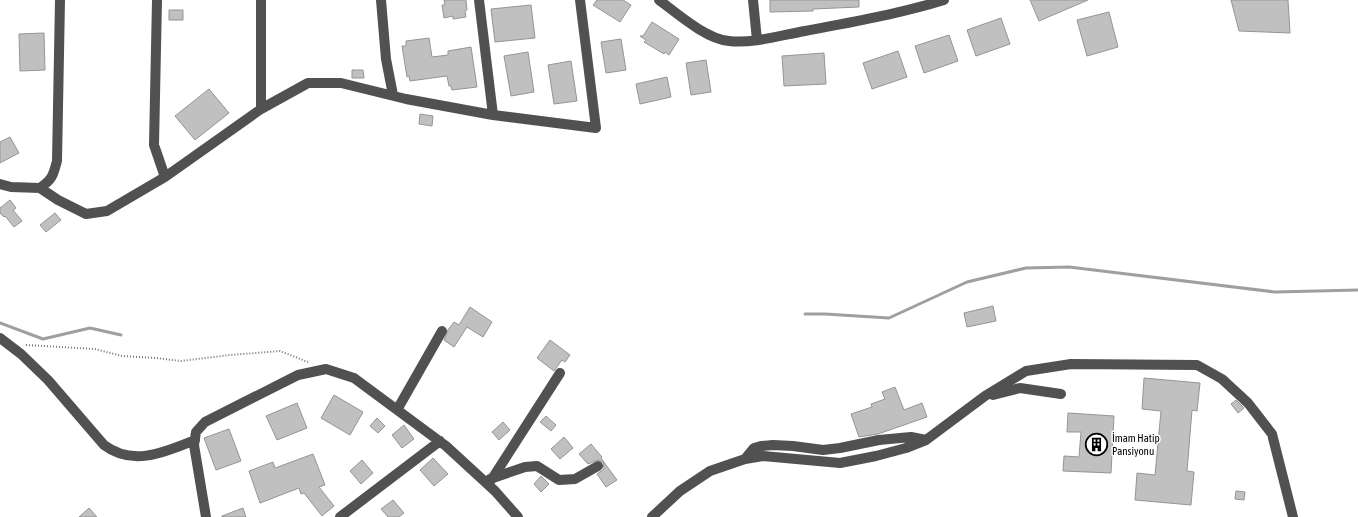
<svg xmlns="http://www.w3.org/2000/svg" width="1358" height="517" font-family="'Asap Condensed',sans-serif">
	<rect width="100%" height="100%" fill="#fff"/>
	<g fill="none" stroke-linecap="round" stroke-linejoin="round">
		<path stroke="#9f9f9f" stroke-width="3" d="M 805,314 L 825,314 L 889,318 L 967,282 L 1026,268 L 1069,267 L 1275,292 L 1358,290
			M 0,323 L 43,339 L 90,328 L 121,335"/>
	</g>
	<path fill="#c0c0c0" stroke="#959595" d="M 444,0 L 466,0 L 467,10 L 465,11 L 466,17 L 453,19 L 453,16 L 444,18 L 442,5 L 445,5 Z
		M 597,0 L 623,0 L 631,5 L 620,22 L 593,5 Z
		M 770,0 L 859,0 L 859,7 L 813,9 L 813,11 L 770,12 Z
		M 1030,0 L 1088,0 L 1039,21 Z
		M 1231,0 L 1288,0 L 1290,33 L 1239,31 Z
		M 531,5 L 535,38 L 495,42 L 491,9 Z
		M 169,10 L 183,10 L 183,20 L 169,20 Z
		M 1109,12 L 1118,47 L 1087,56 L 1077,20 Z
		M 1001,18 L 1010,44 L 976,56 L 967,30 Z
		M 652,22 L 679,39 L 669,55 L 665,52 L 664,54 L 644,42 L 646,40 L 640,36 L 643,36 Z
		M 44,33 L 45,70 L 20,71 L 19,34 Z
		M 949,35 L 958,61 L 924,73 L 915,46 Z
		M 429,38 L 432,57 L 448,55 L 448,51 L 471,47 L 477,87 L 452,90 L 451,86 L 449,86 L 447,76 L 410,81 L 409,76 L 407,77 L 402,46 L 406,46 L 406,41 Z
		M 621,39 L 626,70 L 606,73 L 601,42 Z
		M 898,51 L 907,77 L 872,89 L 863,63 Z
		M 528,52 L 534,92 L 511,96 L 504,56 Z
		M 824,53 L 826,84 L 784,86 L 782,56 Z
		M 706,60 L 711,92 L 691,95 L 686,63 Z
		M 571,61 L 577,101 L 554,104 L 548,65 Z
		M 352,70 L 363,70 L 364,78 L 352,78 Z
		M 667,77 L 671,97 L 640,104 L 636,84 Z
		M 209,89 L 229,113 L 195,140 L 175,116 Z
		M 420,114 L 433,116 L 432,126 L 419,124 Z
		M 10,137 L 19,153 L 0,163 L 0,142 Z
		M 10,200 L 16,208 L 13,210 L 22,221 L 14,227 L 5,216 L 4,217 L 0,213 L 0,208 Z
		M 55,213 L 61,220 L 46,232 L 40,225 Z
		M 993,306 L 996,321 L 967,327 L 964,313 Z
		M 470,307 L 492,322 L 483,337 L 467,327 L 454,347 L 444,340 L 448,330 L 454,322 L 459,325 Z
		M 550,340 L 570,355 L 565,362 L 562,360 L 554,371 L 537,358 Z
		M 1144,378 L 1200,383 L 1197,411 L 1192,410 L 1187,471 L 1194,472 L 1191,505 L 1135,500 L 1137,473 L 1155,475 L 1161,411 L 1142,409 Z
		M 895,387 L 904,410 L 922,403 L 927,417 L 878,434 L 859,437 L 851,414 L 872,407 L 871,404 L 885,399 L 882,392 Z
		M 334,395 L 363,412 L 350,435 L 321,418 Z
		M 1236,400 L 1244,408 L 1238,413 L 1231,404 Z
		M 297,403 L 307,428 L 277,440 L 266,416 Z
		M 1068,413 L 1114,416 L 1111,473 L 1063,471 L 1064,456 L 1079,457 L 1081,432 L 1067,432 Z
		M 546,416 L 556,425 L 551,431 L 540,422 Z
		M 377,418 L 385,426 L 378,433 L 370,426 Z
		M 503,422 L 510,430 L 499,440 L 492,432 Z
		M 404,425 L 414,439 L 402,448 L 392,435 Z
		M 229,429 L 241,461 L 216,470 L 204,438 Z
		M 564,437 L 573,448 L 560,459 L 551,449 Z
		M 591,444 L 602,457 L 601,458 L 617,480 L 606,487 L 597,474 L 604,469 L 603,462 L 598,460 L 588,464 L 579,454 Z
		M 313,454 L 325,485 L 319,487 L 334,506 L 322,516 L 304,493 L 301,494 L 299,488 L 260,503 L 249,471 L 273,462 L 275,468 Z
		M 433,458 L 448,474 L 434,486 L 420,470 Z
		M 362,460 L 373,473 L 361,484 L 350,471 Z
		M 541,476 L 549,484 L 541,492 L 534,484 Z
		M 1236,491 L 1245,492 L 1244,500 L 1235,499 Z
		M 393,500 L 404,513 L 399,517 L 388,517 L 381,509 Z
		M 89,508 L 97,517 L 79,517 Z
		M 243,508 L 246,517 L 222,517 L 222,516 Z"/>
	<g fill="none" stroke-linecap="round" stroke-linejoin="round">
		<path stroke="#737373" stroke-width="2" stroke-dasharray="1 2" stroke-linecap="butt" d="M 26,345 L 95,349 L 122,356 L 156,358 L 181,361 L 230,355 L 280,351 L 308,362"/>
		<path stroke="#515151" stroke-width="10" d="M 157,0 L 154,145 L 165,177
			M 381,0 L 386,59 L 393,95
			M 479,0 L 493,115
			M 659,0 C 678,14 706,39 729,41 C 752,44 782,35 805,31 C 851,22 899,14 944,0
			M 753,0 L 757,40
			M 261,109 L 261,0
			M 0,184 L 11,187 L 40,188 L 58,200 L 86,214 L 107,211 L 165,177 L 261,109 L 308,83 L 341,83 L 406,99 L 493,115 L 596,128 L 580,0
			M 40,188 C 53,179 53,175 57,161 L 60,0
			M 0,338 L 21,354 L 48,380 L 104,445 C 133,467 165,452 195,440
			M 993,395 L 1020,388 L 1061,394
			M 397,410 L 442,331
			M 745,459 L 754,448 L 761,446 L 773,445 L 793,446 L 823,450 L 840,448 L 879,440 L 911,437 L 926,440
			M 490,479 L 525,467 L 537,466 L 559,480 L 575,479 L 598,466
			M 492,479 L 560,373
			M 206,517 L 194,445 L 196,432 L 205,422 L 298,375 L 326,369 L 354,378 L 446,446 L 495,491 L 518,517
			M 340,517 L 440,441
			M 652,517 L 680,491 L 710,471 L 745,459 L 763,456 L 840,463 L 876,456 L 906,448 L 926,440 L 985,396 L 1026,371 L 1071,364 L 1197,365 L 1222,379 L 1248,403 L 1272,434 L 1293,517"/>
	</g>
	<defs>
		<symbol id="building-ring" viewBox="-11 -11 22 22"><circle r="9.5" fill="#fff" stroke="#000" stroke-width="1.5"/><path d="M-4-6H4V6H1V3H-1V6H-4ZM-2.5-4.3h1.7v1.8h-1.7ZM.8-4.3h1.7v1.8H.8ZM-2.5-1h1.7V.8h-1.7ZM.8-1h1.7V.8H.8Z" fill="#000"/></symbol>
	</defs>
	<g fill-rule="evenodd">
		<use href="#building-ring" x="1084" y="432" width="25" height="25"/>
	</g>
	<g text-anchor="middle" stroke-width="3" stroke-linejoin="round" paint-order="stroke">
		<g font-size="11" fill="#000" stroke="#fff" text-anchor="start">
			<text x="1112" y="442">İmam Hatip<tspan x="1112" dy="13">Pansiyonu</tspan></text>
		</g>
	</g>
</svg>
